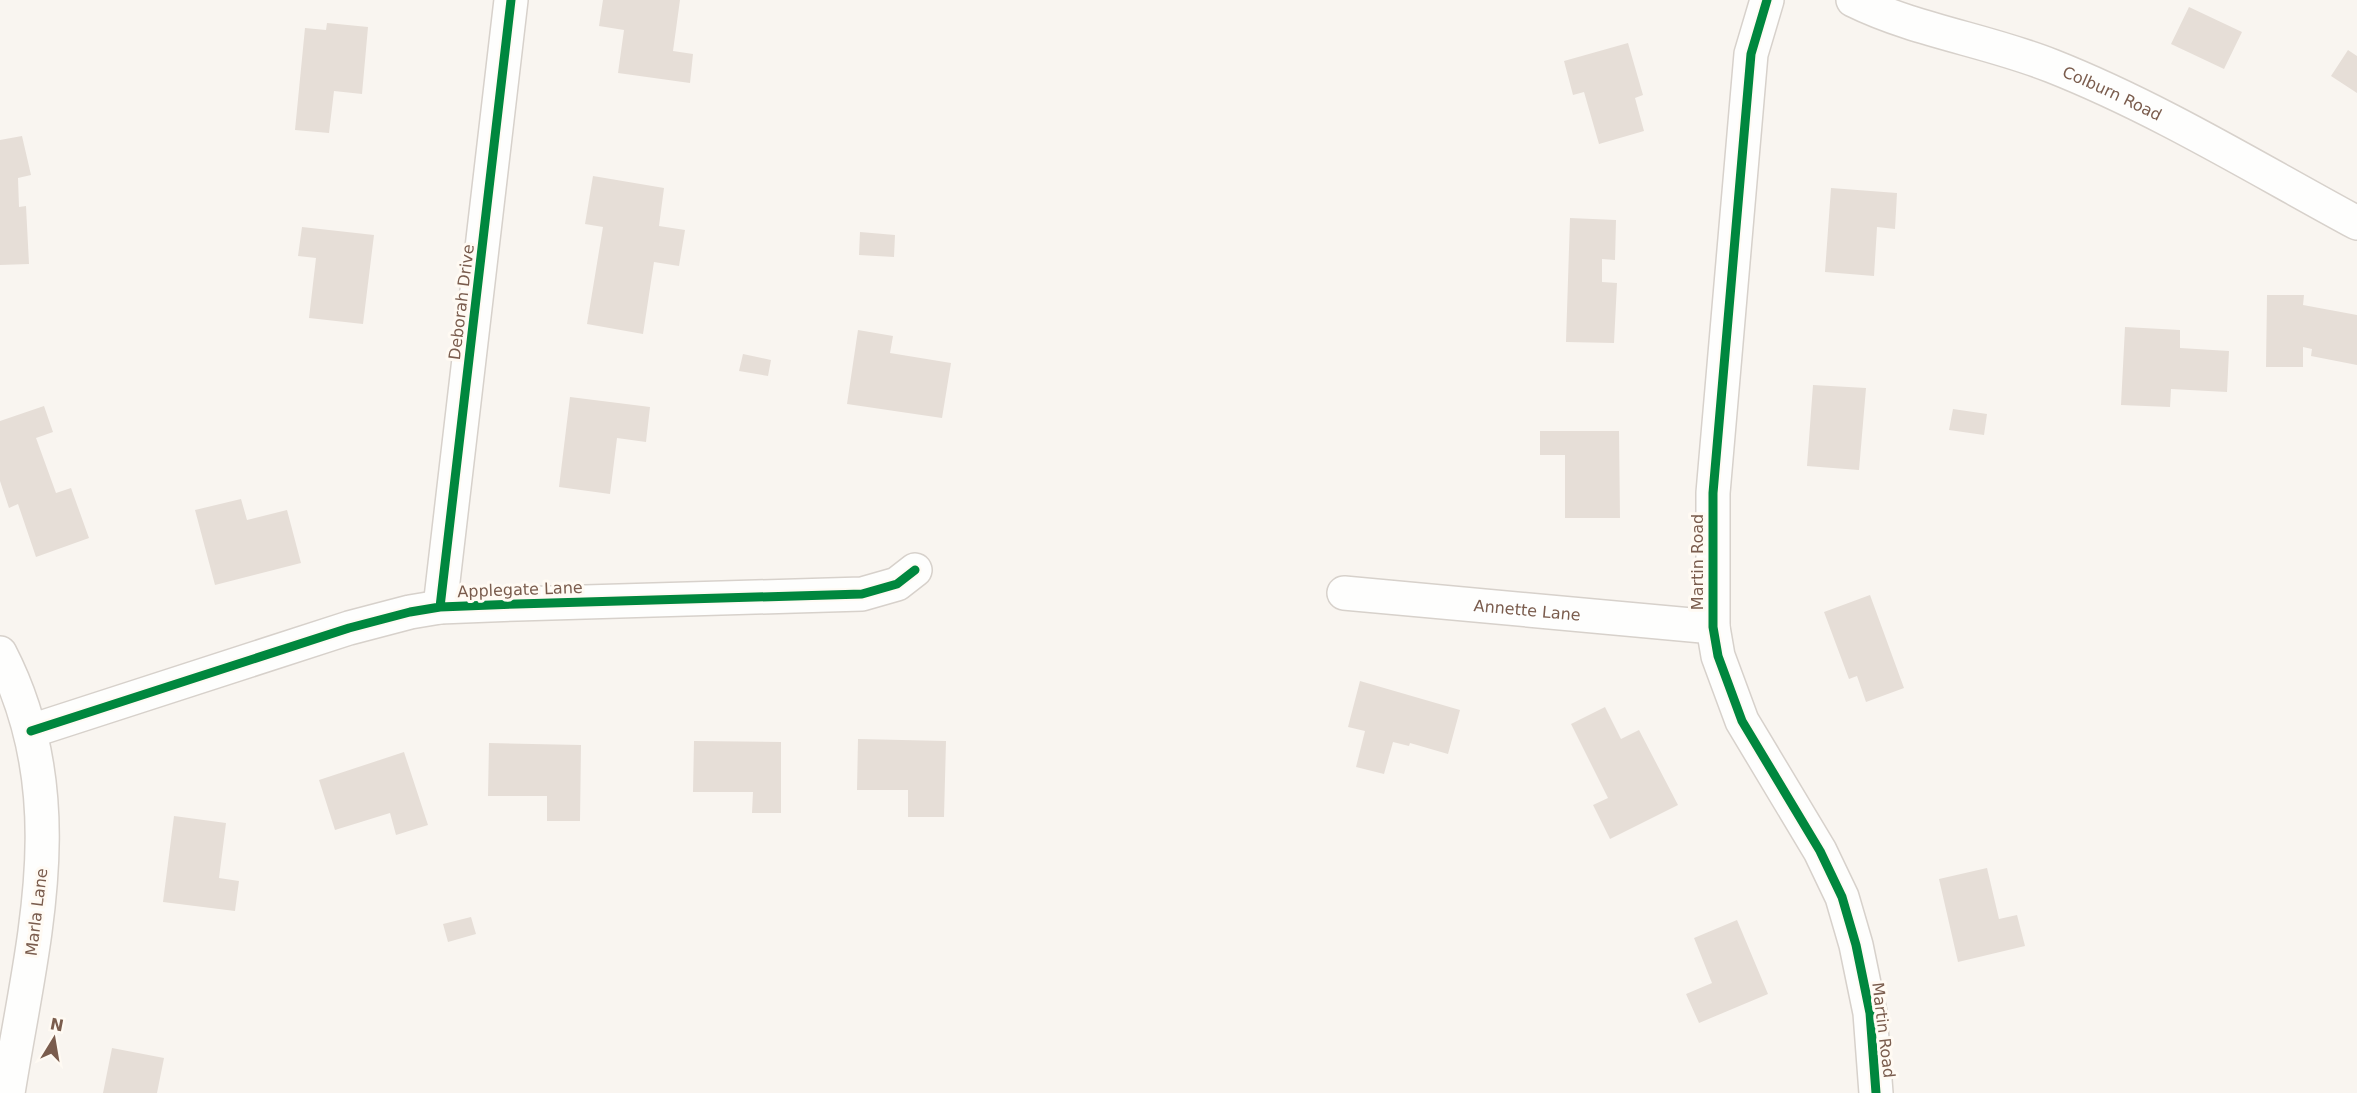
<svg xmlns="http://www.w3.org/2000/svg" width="2357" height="1093" font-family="'DejaVu Sans',sans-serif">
	<rect width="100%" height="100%" fill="#f9f5f0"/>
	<path fill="#e6ded7" d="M 603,0 L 680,0 L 673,51 L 693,54 L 690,83 L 618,73 L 624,30 L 599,26 Z
		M 2189,7 L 2242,32 L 2224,69 L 2171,44 Z
		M 327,23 L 368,27 L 362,94 L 334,91 L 329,133 L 295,130 L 305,28 L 326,30 Z
		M 1628,43 L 1643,95 L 1635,98 L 1644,131 L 1599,144 L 1584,92 L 1573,95 L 1564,61 Z
		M 2348,50 L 2357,56 L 2357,93 L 2331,76 Z
		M 22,136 L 31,175 L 18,178 L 19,207 L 26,206 L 29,264 L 0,265 L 0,140 Z
		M 593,176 L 664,188 L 659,226 L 685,230 L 679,266 L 654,262 L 643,334 L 587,324 L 603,227 L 585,224 Z
		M 1831,188 L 1897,193 L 1895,229 L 1877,227 L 1874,276 L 1825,272 Z
		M 1570,218 L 1616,220 L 1615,260 L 1602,259 L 1602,282 L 1617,283 L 1614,343 L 1566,342 Z
		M 302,227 L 374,235 L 363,324 L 309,318 L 316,258 L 298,256 Z
		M 860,232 L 895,235 L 894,257 L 859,255 Z
		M 2267,295 L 2304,295 L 2303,305 L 2357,315 L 2357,365 L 2311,356 L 2312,349 L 2303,347 L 2303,367 L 2266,367 Z
		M 2125,327 L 2180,330 L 2180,348 L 2229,351 L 2227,392 L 2171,389 L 2170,407 L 2121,405 Z
		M 858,330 L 893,336 L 890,353 L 951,363 L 942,418 L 847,404 Z
		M 743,354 L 771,360 L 768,376 L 739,371 Z
		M 1813,385 L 1866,388 L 1859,470 L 1807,466 Z
		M 570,397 L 650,407 L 646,442 L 617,438 L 610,494 L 559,487 Z
		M 44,406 L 53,432 L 36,438 L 56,493 L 71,488 L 89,538 L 36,557 L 18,504 L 9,508 L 0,481 L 0,421 Z
		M 1953,409 L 1987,414 L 1984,435 L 1949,430 Z
		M 1540,431 L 1619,431 L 1620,518 L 1565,518 L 1565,455 L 1540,455 Z
		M 241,499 L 247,520 L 287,510 L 301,563 L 215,585 L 195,510 Z
		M 1870,595 L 1904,688 L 1866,702 L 1857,676 L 1849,679 L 1824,612 Z
		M 1360,681 L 1460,710 L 1448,754 L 1410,743 L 1409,746 L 1393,742 L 1384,774 L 1356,767 L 1365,731 L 1348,727 Z
		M 1605,707 L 1621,739 L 1639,730 L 1678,805 L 1610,839 L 1593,805 L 1608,798 L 1571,724 Z
		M 858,739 L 946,741 L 944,817 L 908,817 L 908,790 L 857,790 Z
		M 694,741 L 781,742 L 781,813 L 752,813 L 753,792 L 693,792 Z
		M 489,743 L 581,745 L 580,821 L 547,821 L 547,796 L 488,796 Z
		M 404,752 L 428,825 L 396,835 L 390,813 L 335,830 L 319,780 Z
		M 174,816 L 226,823 L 219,878 L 239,881 L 235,911 L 163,902 Z
		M 1987,868 L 1999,919 L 2017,915 L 2025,946 L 1958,962 L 1939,879 Z
		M 471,917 L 476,934 L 448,942 L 443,924 Z
		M 1737,920 L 1768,994 L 1699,1023 L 1686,994 L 1712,983 L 1694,938 Z
		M 112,1048 L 164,1058 L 157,1093 L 103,1093 Z"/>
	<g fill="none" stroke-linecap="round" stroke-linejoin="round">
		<defs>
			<g id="minor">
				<path d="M 1767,0 L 1751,54 L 1713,493 L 1713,627 L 1718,656 L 1742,721 L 1820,851 L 1842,897 L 1856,945 L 1870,1013 L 1876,1093"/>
				<path id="s1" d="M 1853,0 C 1916,31 1987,40 2052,66 C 2158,108 2257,169 2357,223"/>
				<path id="s2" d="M 1344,593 L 1713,627"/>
				<path d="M 440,607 L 511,0"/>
				<path d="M 0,653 C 75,798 32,942 8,1093"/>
				<path d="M 31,731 L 349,628 L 410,612 L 440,607 L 517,604 L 862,594 L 897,584 L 915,570"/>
			</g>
		</defs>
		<use href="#minor" stroke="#d7d1cb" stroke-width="36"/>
		<use href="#minor" stroke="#fefefd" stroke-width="33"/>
		<defs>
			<path id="cycleway" d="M 1767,0 L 1751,54 L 1713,493 L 1713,627 L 1718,656 L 1742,721 L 1820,851 L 1842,897 L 1856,945 L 1870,1013 L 1876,1093
				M 440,607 L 511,0
				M 31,731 L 349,628 L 410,612 L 440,607 L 517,604 L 862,594 L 897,584 L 915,570"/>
		</defs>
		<use href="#cycleway" stroke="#fffaf3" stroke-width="13"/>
		<use href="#cycleway" stroke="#00873e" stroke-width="9"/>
	</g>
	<g text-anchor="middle" stroke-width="6" stroke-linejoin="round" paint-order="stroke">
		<g font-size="16" fill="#7a5c4d" stroke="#fffaf3">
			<text dy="6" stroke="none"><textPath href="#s1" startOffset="276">Colburn Road</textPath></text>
			<text transform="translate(461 302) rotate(-83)" y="6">Deborah Drive</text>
			<text transform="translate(1697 562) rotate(-90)" y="6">Martin Road</text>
			<text transform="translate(520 589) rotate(-2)" y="6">Applegate Lane</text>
			<text dy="6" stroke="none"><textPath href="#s2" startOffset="184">Annette Lane</textPath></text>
			<text transform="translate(36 912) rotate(-83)" y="6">Marla Lane</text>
			<text transform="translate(1884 1030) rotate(83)" y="6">Martin Road</text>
		</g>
	</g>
	<g transform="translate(54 1039) rotate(11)" stroke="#fffaf3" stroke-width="4.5" paint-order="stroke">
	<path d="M0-4.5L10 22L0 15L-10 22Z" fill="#7a5c4d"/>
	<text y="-9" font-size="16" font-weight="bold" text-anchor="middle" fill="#7a5c4d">N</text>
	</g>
</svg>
